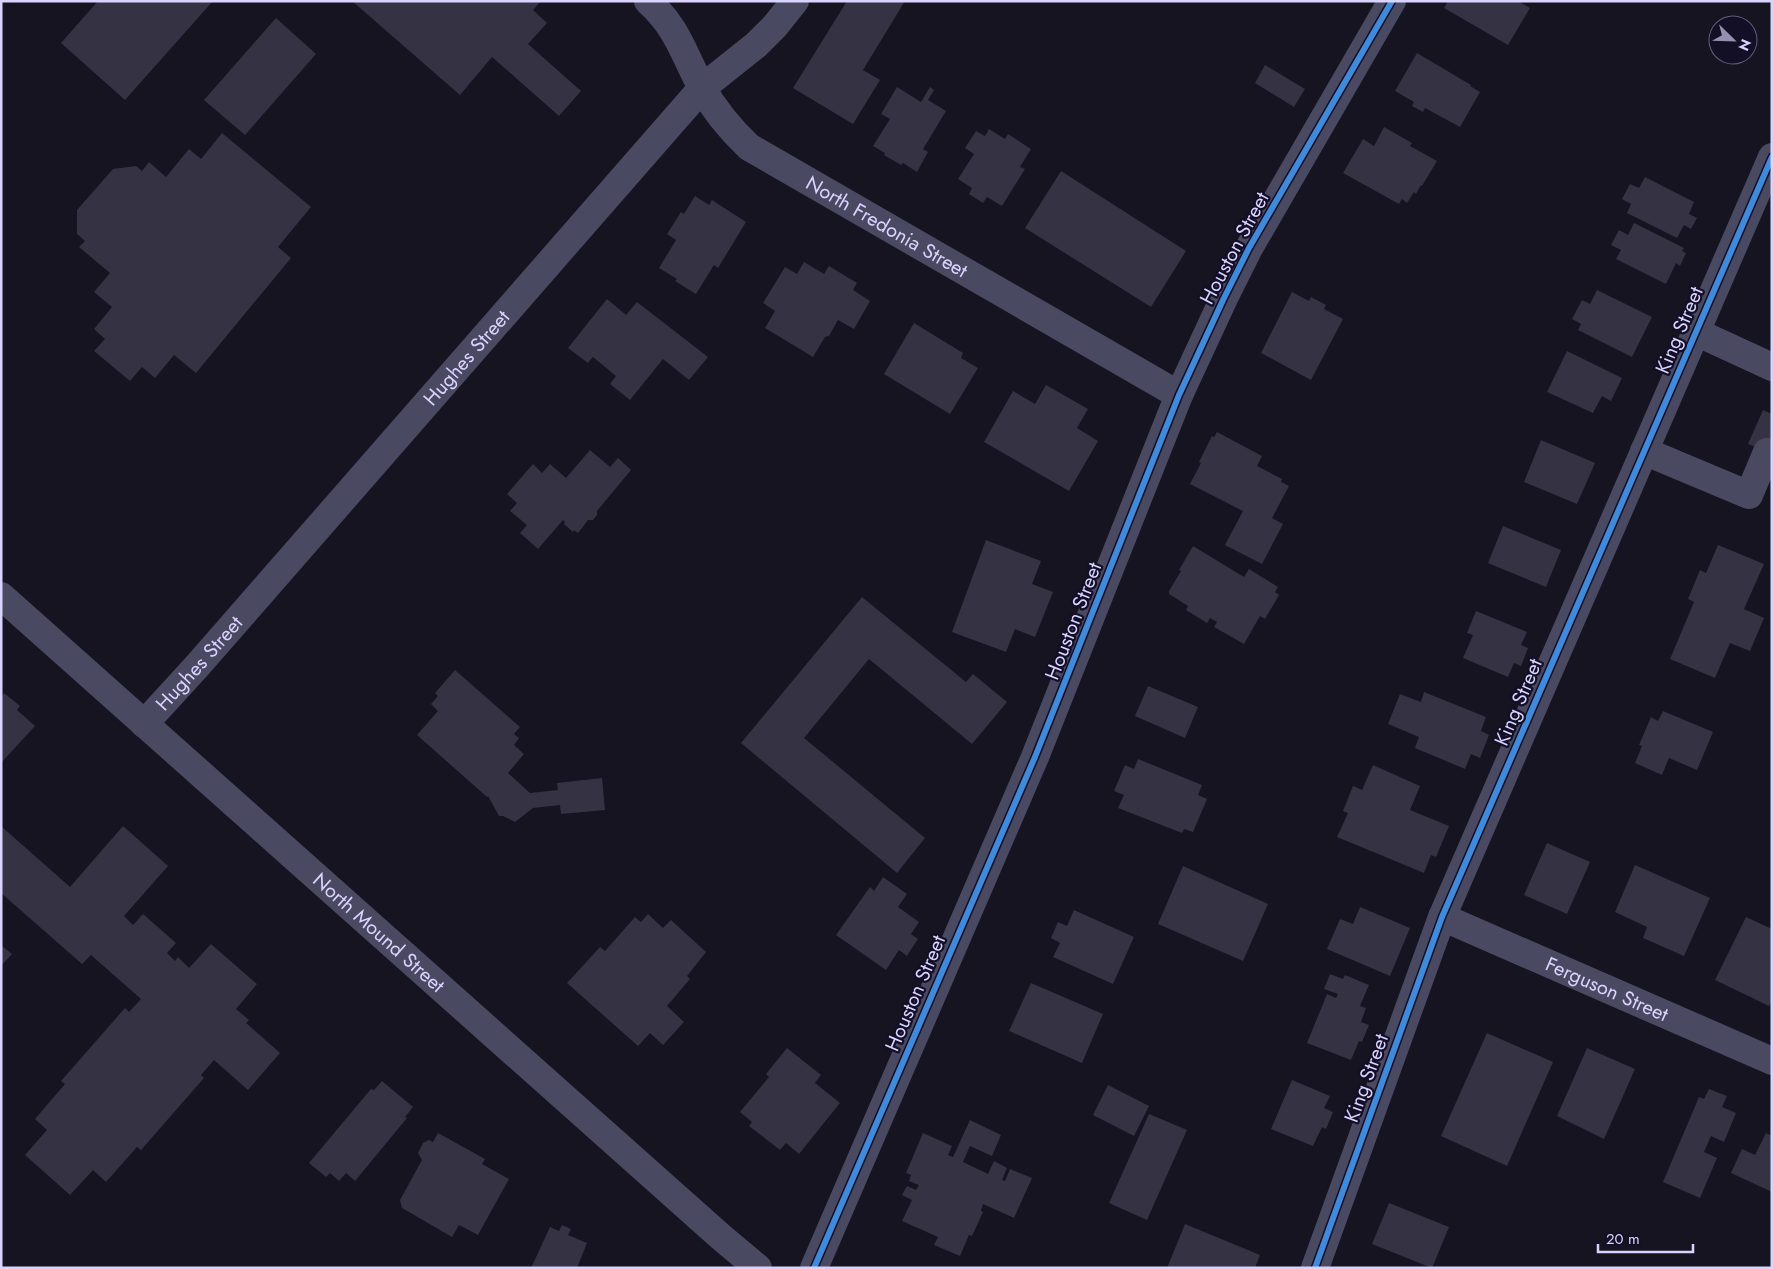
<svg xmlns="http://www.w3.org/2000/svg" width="1773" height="1269" font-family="Jost,sans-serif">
	<rect width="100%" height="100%" fill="#161421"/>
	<path fill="#343243" d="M 98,1 L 213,1 L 125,100 L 61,43 Z
		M 352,1 L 541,1 L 533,10 L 547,23 L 528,44 L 581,91 L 559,116 L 492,57 L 460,95 Z
		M 847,1 L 905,1 L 863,70 L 880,80 L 853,124 L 793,88 Z
		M 1448,1 L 1518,1 L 1530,8 L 1508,45 L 1444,8 Z
		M 276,18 L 316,54 L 245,135 L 204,100 Z
		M 1417,53 L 1471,85 L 1470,86 L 1480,92 L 1460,127 L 1425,108 L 1423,112 L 1412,106 L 1414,102 L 1395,91 Z
		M 1265,65 L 1305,89 L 1294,107 L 1255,83 Z
		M 897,87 L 921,102 L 930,87 L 934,90 L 928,100 L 946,111 L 923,149 L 928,152 L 917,172 L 903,163 L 901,165 L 884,155 L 885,153 L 873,146 L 890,119 L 881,114 Z
		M 1384,127 L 1412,143 L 1410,146 L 1437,161 L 1422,186 L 1421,185 L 1416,194 L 1414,192 L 1407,203 L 1402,199 L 1399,204 L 1343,173 L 1363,139 L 1374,146 Z
		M 989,129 L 1005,139 L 1008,134 L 1031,149 L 1020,167 L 1025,169 L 1002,206 L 987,197 L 983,203 L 969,194 L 972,188 L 958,179 L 974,154 L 965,148 L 976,131 L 985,136 Z
		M 222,133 L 311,207 L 278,247 L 291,258 L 196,373 L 174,355 L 155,378 L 142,367 L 130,381 L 94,351 L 105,339 L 94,329 L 112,307 L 94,292 L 110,273 L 79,247 L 85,241 L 77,234 L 77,210 L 113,169 L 136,166 L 142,171 L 149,162 L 166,177 L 189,149 L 201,159 Z
		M 1061,171 L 1186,251 L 1151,307 L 1025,228 Z
		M 1645,177 L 1694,202 L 1689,214 L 1697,218 L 1691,229 L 1684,225 L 1677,238 L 1627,213 L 1631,204 L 1622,199 L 1630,184 L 1639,188 Z
		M 695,196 L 709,205 L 712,200 L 746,222 L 718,268 L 714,265 L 696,294 L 675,281 L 677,279 L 659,268 L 676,240 L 667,234 L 681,212 L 684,214 Z
		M 1634,223 L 1684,248 L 1682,251 L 1686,253 L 1680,266 L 1676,263 L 1666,284 L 1616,259 L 1621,250 L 1611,245 L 1619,230 L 1628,235 Z
		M 804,262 L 824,274 L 829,266 L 857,283 L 853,290 L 870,301 L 854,329 L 838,320 L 829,336 L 825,337 L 813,357 L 765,328 L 775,311 L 763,303 L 785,267 L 797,274 Z
		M 1597,290 L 1652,317 L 1632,357 L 1578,330 L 1581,324 L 1572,319 L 1582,300 L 1590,304 Z
		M 1292,292 L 1309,301 L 1311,297 L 1326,305 L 1324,309 L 1343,319 L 1311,380 L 1261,353 Z
		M 607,299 L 626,315 L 637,302 L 708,357 L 689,380 L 663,359 L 630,400 L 610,384 L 616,376 L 593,357 L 588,363 L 568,348 Z
		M 914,323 L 963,353 L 961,358 L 978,368 L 950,414 L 884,374 Z
		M 1567,351 L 1622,378 L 1611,401 L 1602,396 L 1593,413 L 1547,392 Z
		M 1046,385 L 1088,409 L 1077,428 L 1098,441 L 1069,491 L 984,442 L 1013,391 L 1035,404 Z
		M 1763,410 L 1772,414 L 1772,454 L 1748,444 Z
		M 1217,432 L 1262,456 L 1257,466 L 1282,479 L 1281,482 L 1289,486 L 1272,518 L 1283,524 L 1262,564 L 1225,545 L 1243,511 L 1190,484 L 1201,463 L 1199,462 L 1212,436 L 1214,437 Z
		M 1541,440 L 1595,463 L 1577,504 L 1524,482 Z
		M 590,450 L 610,467 L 618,458 L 631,470 L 597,511 L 597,515 L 593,520 L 588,520 L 578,533 L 574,530 L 573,532 L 564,524 L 565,522 L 563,520 L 538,549 L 520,533 L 527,525 L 510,511 L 517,503 L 507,494 L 533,464 L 542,473 L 550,464 L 566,478 Z
		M 1503,526 L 1561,550 L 1546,587 L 1488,563 Z
		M 986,540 L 1041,561 L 1032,584 L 1053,592 L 1035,637 L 1015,629 L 1006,652 L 952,632 Z
		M 1718,545 L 1764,564 L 1744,609 L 1764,618 L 1750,651 L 1730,643 L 1715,678 L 1670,659 L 1694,602 L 1688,599 L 1700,570 L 1706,573 Z
		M 1193,546 L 1244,577 L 1249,569 L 1278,587 L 1275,592 L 1279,595 L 1265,619 L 1260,616 L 1244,644 L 1214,627 L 1217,622 L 1210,618 L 1207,623 L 1186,610 L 1188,606 L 1169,594 L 1169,591 L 1181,571 L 1179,570 Z
		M 862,597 L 966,682 L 973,674 L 1007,702 L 972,744 L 869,659 L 804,738 L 925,838 L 897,873 L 741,743 Z
		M 1476,611 L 1527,632 L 1521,645 L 1528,648 L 1521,666 L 1514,663 L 1508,677 L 1463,658 L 1473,635 L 1467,633 Z
		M 455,670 L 520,727 L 514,734 L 519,738 L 514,745 L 524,754 L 508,773 L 530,793 L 558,790 L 557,783 L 602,778 L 605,810 L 561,814 L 560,805 L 533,808 L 515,822 L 503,816 L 499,816 L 488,796 L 487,797 L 417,735 L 438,711 L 431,704 L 438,696 L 435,693 Z
		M 1148,686 L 1198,707 L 1185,738 L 1135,716 Z
		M 1424,692 L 1486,717 L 1481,731 L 1489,735 L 1480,758 L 1471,754 L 1465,769 L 1415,748 L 1419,737 L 1388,724 L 1400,694 L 1421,702 Z
		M 4,693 L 20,706 L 17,710 L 35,726 L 1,763 L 1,697 Z
		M 1663,711 L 1713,732 L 1697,770 L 1669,758 L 1662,775 L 1635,763 L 1642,746 L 1639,745 L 1651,717 L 1658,721 Z
		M 1138,759 L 1202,785 L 1198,795 L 1207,799 L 1193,832 L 1184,829 L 1182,833 L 1118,808 L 1124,795 L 1114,791 L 1125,765 L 1134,769 Z
		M 1373,765 L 1420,786 L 1410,810 L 1449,826 L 1436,857 L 1431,855 L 1424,873 L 1337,837 L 1348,813 L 1343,811 L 1353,786 L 1362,790 Z
		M 1,826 L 70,887 L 123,826 L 168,866 L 124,916 L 133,925 L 143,914 L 176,943 L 167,953 L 175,961 L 178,957 L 189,968 L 211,944 L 257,984 L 236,1009 L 249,1020 L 246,1023 L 280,1053 L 248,1090 L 214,1060 L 201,1075 L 204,1078 L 141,1150 L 137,1147 L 106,1182 L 93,1170 L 70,1195 L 25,1155 L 47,1130 L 35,1119 L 65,1084 L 61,1081 L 125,1008 L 129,1012 L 141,999 L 91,955 L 82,964 L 1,893 Z
		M 1547,843 L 1590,862 L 1567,914 L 1524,895 Z
		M 1635,865 L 1710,898 L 1684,956 L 1643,938 L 1647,927 L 1615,912 Z
		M 1183,866 L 1268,904 L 1243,961 L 1158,924 Z
		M 883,877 L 907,894 L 898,907 L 919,922 L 911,934 L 918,939 L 912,948 L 907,956 L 899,950 L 886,970 L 836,935 L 870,887 L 874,891 Z
		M 1360,907 L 1410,928 L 1390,976 L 1327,949 L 1340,919 L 1353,924 Z
		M 1074,910 L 1134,937 L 1113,984 L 1053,957 L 1060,943 L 1051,938 L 1058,922 L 1067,926 Z
		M 648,914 L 663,928 L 671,920 L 706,952 L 687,976 L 690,979 L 667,1006 L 684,1022 L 663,1045 L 650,1033 L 638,1046 L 567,983 L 600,947 L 605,951 L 635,917 L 641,922 Z
		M 1746,917 L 1772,929 L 1772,1001 L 1769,1006 L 1715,980 Z
		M 1,945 L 12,954 L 1,966 Z
		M 1330,974 L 1343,979 L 1345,975 L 1369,985 L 1360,1006 L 1366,1008 L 1361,1022 L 1369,1025 L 1362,1042 L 1359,1041 L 1351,1060 L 1307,1043 L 1327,994 L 1336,998 L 1338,994 L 1324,989 Z
		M 1031,983 L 1103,1014 L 1082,1063 L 1009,1031 Z
		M 1487,1033 L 1553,1062 L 1507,1166 L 1441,1136 Z
		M 787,1048 L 821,1075 L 815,1083 L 840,1103 L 799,1154 L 786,1143 L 780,1150 L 749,1126 L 752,1122 L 740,1112 L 769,1077 L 766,1074 Z
		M 1587,1048 L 1635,1069 L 1604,1139 L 1557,1116 Z
		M 1292,1080 L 1330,1096 L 1324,1108 L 1333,1112 L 1326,1129 L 1322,1127 L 1313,1146 L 1271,1129 Z
		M 382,1081 L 413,1107 L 405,1117 L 407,1118 L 355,1181 L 346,1173 L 339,1181 L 330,1173 L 326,1177 L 309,1163 L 371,1089 L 374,1090 Z
		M 1108,1085 L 1149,1106 L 1134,1136 L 1093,1115 Z
		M 1709,1089 L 1727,1096 L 1722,1107 L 1736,1113 L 1724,1142 L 1711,1136 L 1704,1152 L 1717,1158 L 1700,1198 L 1663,1182 L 1699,1097 L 1704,1099 Z
		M 1149,1114 L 1187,1130 L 1147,1220 L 1109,1203 Z
		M 970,1120 L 1001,1135 L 992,1156 L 970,1146 L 963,1162 L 988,1174 L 994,1161 L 1007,1168 L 1002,1180 L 1005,1181 L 1010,1169 L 1032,1178 L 1014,1218 L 983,1204 L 981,1211 L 983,1212 L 972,1236 L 969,1235 L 960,1256 L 934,1245 L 938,1237 L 902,1221 L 912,1200 L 902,1195 L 907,1186 L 916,1190 L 919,1185 L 909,1181 L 911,1175 L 906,1173 L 923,1133 L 952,1146 L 948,1155 L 953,1157 Z
		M 438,1133 L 485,1159 L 482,1164 L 509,1179 L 478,1235 L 459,1225 L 452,1237 L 402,1208 L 400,1200 L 422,1160 L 418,1153 L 423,1143 L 429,1140 L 433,1142 Z
		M 1766,1133 L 1772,1136 L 1772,1192 L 1731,1173 L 1742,1149 L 1755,1155 Z
		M 1389,1203 L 1449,1227 L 1432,1268 L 1372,1244 Z
		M 1185,1224 L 1260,1255 L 1255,1268 L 1167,1268 Z
		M 562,1225 L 571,1229 L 568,1235 L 587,1243 L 577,1268 L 531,1268 L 550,1227 L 559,1231 Z"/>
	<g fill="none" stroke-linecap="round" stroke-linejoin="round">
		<g stroke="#4a4962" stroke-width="28">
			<path id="s1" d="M 648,1 C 678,28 683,53 701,86 C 713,108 731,130 749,147 L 1179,395"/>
			<path d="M 1696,332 L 1772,367"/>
			<path d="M 1644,451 L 1749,495 L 1767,452"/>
			<path id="s2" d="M 1,596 L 721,1237 L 758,1268"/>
			<path id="s3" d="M 144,724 L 198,665 L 702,88 L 756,45 L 775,26 L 795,1"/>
			<path id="s4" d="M 1442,917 L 1772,1061"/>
			<path d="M 814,1268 L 1035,757 L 1179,395 L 1224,298 L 1249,248 L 1392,1"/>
			<path d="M 1315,1268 L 1442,917 L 1772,157"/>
		</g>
		<defs>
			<path id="cycleway" d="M 814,1268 L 1035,757 L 1179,395 L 1224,298 L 1249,248 L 1392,1
				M 1315,1268 L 1442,917 L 1772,157"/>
		</defs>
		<use href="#cycleway" stroke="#130f26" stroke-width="9"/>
		<use href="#cycleway" stroke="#408adc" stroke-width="6"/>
	</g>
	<g text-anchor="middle" stroke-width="4.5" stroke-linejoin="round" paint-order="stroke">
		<g font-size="20" fill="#d9d4ff" stroke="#130f26">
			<text dy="7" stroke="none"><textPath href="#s1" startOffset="338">North Fredonia Street</textPath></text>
			<text transform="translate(1234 248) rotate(-62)" y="7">Houston Street</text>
			<text transform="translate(1679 330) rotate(-67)" y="7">King Street</text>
			<text dy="7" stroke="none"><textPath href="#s3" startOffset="488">Hughes Street</textPath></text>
			<text transform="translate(1073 621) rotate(-69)" y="7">Houston Street</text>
			<text dy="7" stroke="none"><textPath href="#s3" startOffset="82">Hughes Street</textPath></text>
			<text transform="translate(1518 702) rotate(-67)" y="7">King Street</text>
			<text dy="7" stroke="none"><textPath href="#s2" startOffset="506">North Mound Street</textPath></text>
			<text dy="7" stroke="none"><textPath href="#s4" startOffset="180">Ferguson Street</textPath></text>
			<text transform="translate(915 993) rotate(-67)" y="7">Houston Street</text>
			<text transform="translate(1366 1078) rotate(-70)" y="7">King Street</text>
		</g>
	</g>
	<rect width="1773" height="1269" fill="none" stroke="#d9d4ff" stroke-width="5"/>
	<g transform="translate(1733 40) rotate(113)"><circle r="24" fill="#130f26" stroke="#625e7d"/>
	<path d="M0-4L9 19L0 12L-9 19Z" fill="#9591b1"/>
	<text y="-8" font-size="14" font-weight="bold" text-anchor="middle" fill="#d9d4ff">N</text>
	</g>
	<path d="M1598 1244v8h95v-8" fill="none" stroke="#d9d4ff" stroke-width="2.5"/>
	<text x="1606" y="1244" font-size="15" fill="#d9d4ff" stroke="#130f26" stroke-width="4" paint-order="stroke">20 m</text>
</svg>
